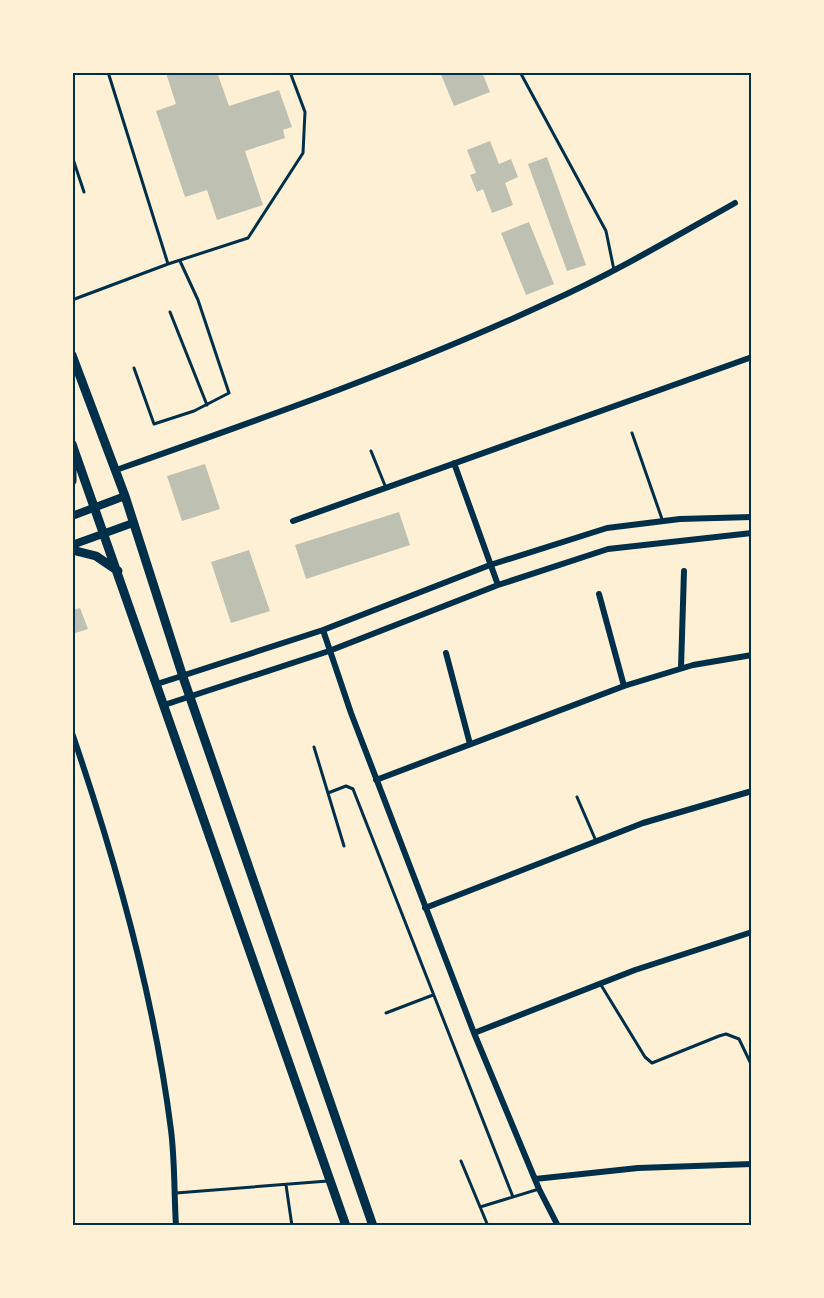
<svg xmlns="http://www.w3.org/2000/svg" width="824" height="1298" font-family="'Fira Sans Condensed',sans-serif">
	<rect width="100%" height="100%" fill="#fdf0d5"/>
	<path fill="#bec0b2" d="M 217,72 L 229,106 L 279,90 L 292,127 L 283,130 L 285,138 L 245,151 L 263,205 L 217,220 L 207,190 L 185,197 L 156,111 L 176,104 L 166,73 Z
		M 440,72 L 482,72 L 490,92 L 454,106 Z
		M 490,141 L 499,164 L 511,159 L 518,177 L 505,183 L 513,205 L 492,213 L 483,189 L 477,192 L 470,175 L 476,173 L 467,150 Z
		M 547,157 L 586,265 L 567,271 L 528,164 Z
		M 529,222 L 554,284 L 526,295 L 501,233 Z
		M 205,464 L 220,509 L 182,521 L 167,476 Z
		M 399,512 L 410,545 L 306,579 L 295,545 Z
		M 249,550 L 270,611 L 231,623 L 211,562 Z
		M 80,608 L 88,629 L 72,634 L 72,610 Z"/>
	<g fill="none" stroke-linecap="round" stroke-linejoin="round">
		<path stroke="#003049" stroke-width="3" d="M 520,72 L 606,231 L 614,270
			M 72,74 L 78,72
			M 72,156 L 84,192
			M 168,264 L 248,238 L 303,153 L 305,112 L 290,72
			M 72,300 L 168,264 L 108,72
			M 170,312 L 207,405
			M 134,368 L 154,424 L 194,411 L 229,393 L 198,300 L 180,261
			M 632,433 L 662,519
			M 371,451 L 386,488
			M 314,747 L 344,846
			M 328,793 L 346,786 L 353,789 L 513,1197
			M 577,797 L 596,841
			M 601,985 L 645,1057 L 652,1063 L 719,1036 L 726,1034 L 739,1039 L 752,1066
			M 386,1013 L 433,995
			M 461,1161 L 488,1226
			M 286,1185 L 292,1226
			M 176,1193 L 328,1181
			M 480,1207 L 539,1189"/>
		<path stroke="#003049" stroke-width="6" d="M 454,463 L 498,585
			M 116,470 C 261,419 407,368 547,303 C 612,274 673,238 735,203
			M 293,521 L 752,357
			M 599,594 L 624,686
			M 323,630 L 351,713 L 474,1033 L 539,1189 L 558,1226
			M 446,653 L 470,744
			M 681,668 L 684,571
			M 157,684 L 323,630 L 490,565 L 607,528 L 680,519 L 752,517
			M 164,705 L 329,651 L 498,585 L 608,549 L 752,533
			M 72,733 C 116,861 154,995 171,1130 C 175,1162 174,1194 176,1226
			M 376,780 L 624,686 L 693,665 L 752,655
			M 425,908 L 643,823 L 752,791
			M 474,1033 L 635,970 L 752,932
			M 535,1179 L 638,1168 L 752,1164"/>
		<path stroke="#003049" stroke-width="8" d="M 72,516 L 125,496
			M 72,545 L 133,523"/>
		<path stroke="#003049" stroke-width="9" d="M 72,355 L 125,496 L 183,677 L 373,1226
			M 72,444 L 346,1226
			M 72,469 L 72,481
			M 72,550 L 96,556 L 118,571"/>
	</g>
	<rect width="824" height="1298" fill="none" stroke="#fdf0d5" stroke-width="147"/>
	<rect x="74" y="74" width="676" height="1150" fill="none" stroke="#003049" stroke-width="2"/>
</svg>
